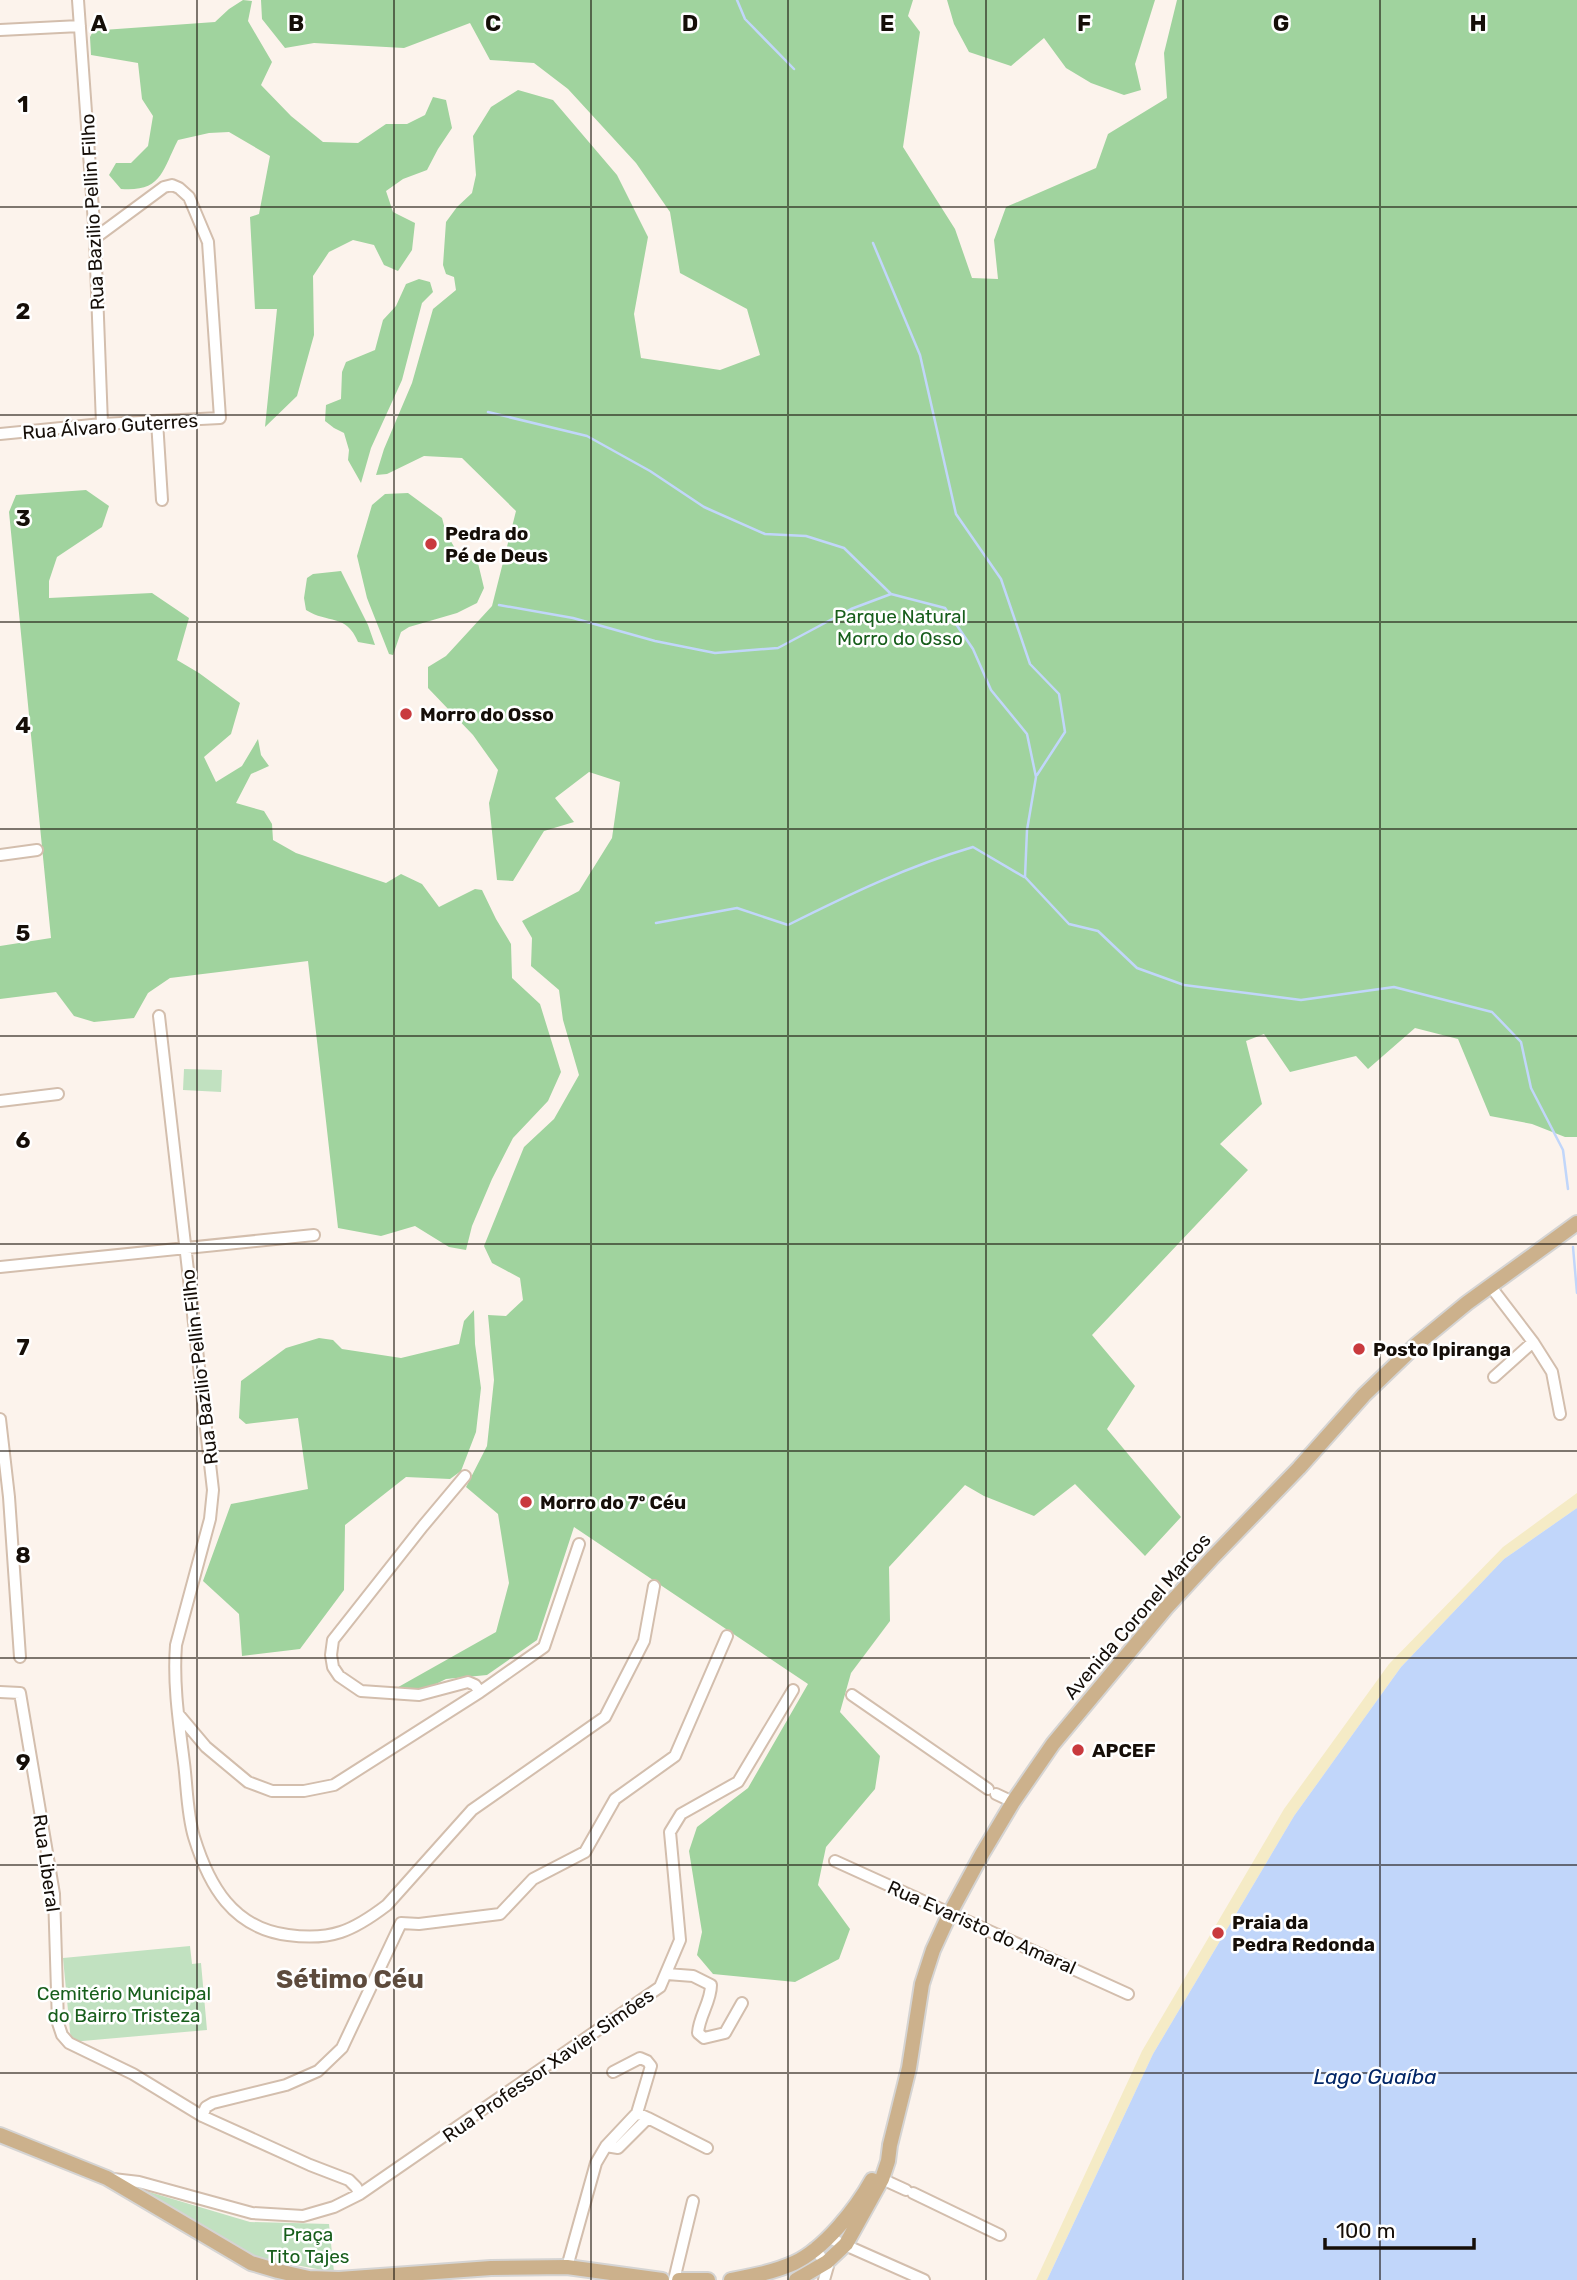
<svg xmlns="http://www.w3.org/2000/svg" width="1577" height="2280" font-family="Rubik,sans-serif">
	<rect width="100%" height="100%" fill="#fcf3ec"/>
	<path fill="#c1e1c0" d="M 184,1069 L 222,1070 L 221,1092 L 183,1090 Z
		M 190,1946 L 192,1964 L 201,1963 L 207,2030 L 71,2042 L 63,1958 Z
		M 139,2189 L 250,2222 L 329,2224 L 334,2272 L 251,2257 Z"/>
	<path fill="#a0d39e" d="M 243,0 L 252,1 L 248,21 L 272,62 L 261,85 L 291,116 L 323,142 L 358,143 L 386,124 L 407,124 L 425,115 L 433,97 L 446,100 L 452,128 L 438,149 L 427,170 L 403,179 L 386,191 L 393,212 L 415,223 L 412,250 L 398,271 L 384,265 L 374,245 L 353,240 L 329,252 L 313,276 L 314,335 L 297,396 L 265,427 L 277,309 L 255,309 L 250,217 L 259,214 L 270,156 L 229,132 L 209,133 L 178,140 C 162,171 162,192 121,189 L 109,175 L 116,163 L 131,163 L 148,146 L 153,116 L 142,99 L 138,63 L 91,55 L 90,37 L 94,29 L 103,30 L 215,22 L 229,9 Z
		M 261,0 L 913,0 L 908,16 L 920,32 L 903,147 L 955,229 L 972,278 L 998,279 L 994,240 L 1006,207 L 1096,168 L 1108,134 L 1167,98 L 1164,53 L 1177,0 L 1577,0 L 1577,1137 L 1565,1137 L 1532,1124 L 1490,1116 L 1458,1039 L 1415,1028 L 1368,1069 L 1356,1056 L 1290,1072 L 1264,1034 L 1246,1041 L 1262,1104 L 1220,1144 L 1248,1170 L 1092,1335 L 1135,1386 L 1107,1429 L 1181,1517 L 1145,1556 L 1075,1484 L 1034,1516 L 984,1496 L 965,1485 L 889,1567 L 890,1621 L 851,1673 L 840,1712 L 880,1756 L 875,1789 L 826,1847 L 818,1885 L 850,1929 L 839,1959 L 795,1982 L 713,1974 L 697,1955 L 702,1932 L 689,1851 L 697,1827 L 748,1788 L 808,1684 L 574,1527 L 537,1640 L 487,1675 L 446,1679 L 422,1691 L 393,1690 L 496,1632 L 509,1583 L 498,1514 L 466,1487 L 487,1446 L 494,1380 L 488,1315 L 506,1316 L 523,1300 L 520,1278 L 492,1263 L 484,1246 L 524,1147 L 554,1119 L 579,1075 L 563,1020 L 559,990 L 531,966 L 532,938 L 522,921 L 579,891 L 612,838 L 620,782 L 589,772 L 555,798 L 574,822 L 544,831 L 513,881 L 497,880 L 489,803 L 498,770 L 473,735 L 428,688 L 428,667 L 446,656 L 492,606 L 516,511 L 462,458 L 424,456 L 387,474 L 376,475 L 384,449 L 412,383 L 433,309 L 456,290 L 454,277 L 446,274 L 443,265 L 446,222 L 457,207 L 472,193 L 476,175 L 473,136 L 491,107 L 518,90 L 553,100 L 617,175 L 648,237 L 634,314 L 641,358 L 720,370 L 760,355 L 747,309 L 680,273 L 670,212 L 636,163 L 568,89 L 534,63 L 490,60 L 470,23 L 404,48 L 314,43 L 285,48 L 262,19 Z
		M 947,0 L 1155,0 L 1135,64 L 1141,90 L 1124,95 L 1091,83 L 1066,68 L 1044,38 L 1011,66 L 969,52 L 954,24 Z
		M 419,279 L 430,282 L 433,292 L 422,303 L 402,380 L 371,448 L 361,483 L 348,460 L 349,450 L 344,433 L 334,428 L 325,421 L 326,405 L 341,399 L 342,372 L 346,362 L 375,350 L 383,320 L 396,306 L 406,284 Z
		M 86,490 L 109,506 L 102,527 L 57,557 L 49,581 L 49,598 L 152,593 L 189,618 L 177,660 L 199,673 L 240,703 L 231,734 L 204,757 L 216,782 L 242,766 L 258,739 L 261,755 L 269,766 L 251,774 L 236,803 L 264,811 L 272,824 L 273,840 L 296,853 L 386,883 L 401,874 L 422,884 L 439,907 L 475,889 L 482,890 L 496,919 L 511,944 L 512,978 L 540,1004 L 561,1072 L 548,1101 L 513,1138 L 492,1179 L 472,1226 L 466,1250 L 449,1247 L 415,1226 L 381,1236 L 338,1228 L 308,961 L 170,978 L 148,993 L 134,1018 L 94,1022 L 74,1016 L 56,992 L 0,999 L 0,946 L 51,938 L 9,512 L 16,495 Z
		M 408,493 L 442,518 L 446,533 L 456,550 L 478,563 L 484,588 L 477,603 L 457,613 L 409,627 L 401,632 L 393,655 L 389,654 L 367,598 L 357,556 L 372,505 L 385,494 Z
		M 341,571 L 368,625 L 375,645 L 358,642 C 346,613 328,624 306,610 L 304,598 L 307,578 L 313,574 Z
		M 474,1310 L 475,1344 L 481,1388 L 476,1432 L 461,1471 L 450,1479 L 406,1477 L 345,1525 L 344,1590 L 300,1649 L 242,1656 L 239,1614 L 203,1581 L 231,1504 L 308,1489 L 298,1418 L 246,1424 L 239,1418 L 241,1381 L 286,1348 L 319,1338 L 333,1340 L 342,1349 L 401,1358 L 459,1344 L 464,1321 Z"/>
	<path fill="#f5ebc6" d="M 1577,1493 L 1577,1508 L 1504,1559 L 1401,1667 L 1294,1816 L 1153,2054 L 1047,2280 L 1036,2280 L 1142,2051 L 1284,1809 L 1389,1664 L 1503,1547 Z"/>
	<path fill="#c1d6fa" d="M 1577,1508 L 1577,2280 L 1047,2280 L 1153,2054 L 1294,1816 L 1401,1667 L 1504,1559 Z"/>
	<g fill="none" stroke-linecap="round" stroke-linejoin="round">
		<path stroke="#c1d6fa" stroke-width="2.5" d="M 737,0 L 745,19 L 794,69
			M 873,243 L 920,355 L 956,514 L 1001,579 L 1030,664 L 1059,694 L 1065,732 L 1037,775
			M 488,412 L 587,436 L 650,471 L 704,507 L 765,534 L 806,536 L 844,548 L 891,594
			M 499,605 L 573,618 L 655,641 L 715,653 L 778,648 L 851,609 L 891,594 L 945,608 L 973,649 L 991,690 L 1027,734 L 1036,777 L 1027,830 L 1025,877 L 1069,924 L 1098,931 L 1137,968 L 1184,985 L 1301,1000 L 1394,987 L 1492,1012 L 1521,1042 L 1531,1088 L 1563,1150 L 1568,1189
			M 656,923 L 737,908 L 788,925 C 848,895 908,866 973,847 L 1024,877
			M 1573,1247 L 1577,1293"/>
		<defs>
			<path id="minor" d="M 78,0 L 95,238 L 102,424
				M 0,30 L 80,26
				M 157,421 L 162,500
				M 0,434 L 102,424 L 220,418 L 208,242 L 189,197 L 179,188 L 172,185 L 164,187 L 95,238
				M 0,855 L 37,850
				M 159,1016 L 213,1490 L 210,1519 L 176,1645 C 173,1684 179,1723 184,1763 C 187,1786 187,1814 194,1837 C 209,1886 233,1928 288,1935 C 331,1941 353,1931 387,1905 L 472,1810 L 605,1717 L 644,1641 L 654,1586
				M 0,1101 L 58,1094
				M 0,1267 L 314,1235
				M 1491,1287 L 1533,1342 L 1552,1372 L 1560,1414
				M 1494,1377 L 1533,1342
				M 0,1419 L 9,1497 L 20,1657
				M 465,1476 L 423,1526 L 333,1640 L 331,1655 L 333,1667 L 339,1676 L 361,1691 L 419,1695 L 468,1682 L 475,1685 L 480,1692
				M 0,1692 L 20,1693 L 54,1894 L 58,2023 L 62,2035 L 69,2043 L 133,2074 L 202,2116 L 310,2165 L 349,2180 L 356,2187 L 360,2194
				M 852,1695 L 988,1789
				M 179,1715 L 206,1747 L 248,1782 L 272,1791 L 304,1791 L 334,1785 L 480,1692 L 544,1647 L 579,1544
				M 996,1794 L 1013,1802
				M 835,1861 L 1128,1994
				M 401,1923 L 419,1924 L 500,1914 L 533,1879 L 585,1852 L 615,1799 L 675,1756 L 727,1636
				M 667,1974 L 693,1976 L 711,1985 C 711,2002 699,2016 698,2033 L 704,2038 L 725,2033 L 742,2003
				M 202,2116 L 206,2107 L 213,2103 L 286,2085 L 318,2071 L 342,2048 L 401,1923
				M 648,2118 L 707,2148
				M 606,2146 L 618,2148 L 648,2118 L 637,2113
				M 113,2179 L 139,2182 L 252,2213 L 303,2216 L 334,2207 L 360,2194 L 660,1987 L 680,1940 L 670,1832 L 681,1814 L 738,1782 L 793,1690
				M 882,2179 L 906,2190
				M 913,2193 L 1000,2235
				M 827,2237 L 924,2280
				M 814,2248 L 828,2266 L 824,2280
				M 567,2267 L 596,2163 L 606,2146 L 637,2113 L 651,2066 L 647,2061 L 640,2058 L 613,2072
				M 674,2280 L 693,2201"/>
			<path id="major" d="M 0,2135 L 107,2178 L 251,2263 L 278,2271 L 309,2278 L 339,2279 L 491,2268 L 567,2267 L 662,2280
				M 679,2280 L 708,2280
				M 731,2280 C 752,2276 774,2272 794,2263 C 824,2249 856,2209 872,2180
				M 796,2280 L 827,2262 L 846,2244 L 882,2179 L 888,2161 L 890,2145 L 909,2068 L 922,1984 L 933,1950 L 950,1913 L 982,1854 L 1013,1802 L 1053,1744 L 1166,1608 L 1213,1557 L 1299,1468 L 1364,1395 L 1416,1345 L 1467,1303 L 1577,1223"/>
		</defs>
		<use href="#minor" stroke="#d3bead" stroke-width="14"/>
		<use href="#major" stroke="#d5d4d3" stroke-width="18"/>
		<use href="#minor" stroke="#fff" stroke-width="10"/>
		<use href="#major" stroke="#ccb18c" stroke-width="14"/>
	</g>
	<path fill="none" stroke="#150e08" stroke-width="2" stroke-opacity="0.55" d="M 197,0 L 197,2280M 394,0 L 394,2280M 591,0 L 591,2280M 788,0 L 788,2280M 986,0 L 986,2280M 1183,0 L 1183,2280M 1380,0 L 1380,2280M 0,207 L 1577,207M 0,415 L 1577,415M 0,622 L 1577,622M 0,829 L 1577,829M 0,1036 L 1577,1036M 0,1244 L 1577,1244M 0,1451 L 1577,1451M 0,1658 L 1577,1658M 0,1865 L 1577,1865M 0,2073 L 1577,2073"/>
	<g fill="#c93a3e" stroke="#fff" stroke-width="2.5">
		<circle cx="431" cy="544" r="7"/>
		<circle cx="406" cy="714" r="7"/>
		<circle cx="1359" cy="1349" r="7"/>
		<circle cx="526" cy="1502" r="7"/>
		<circle cx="1078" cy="1750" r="7"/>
		<circle cx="1218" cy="1933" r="7"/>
	</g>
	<g text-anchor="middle" stroke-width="5" stroke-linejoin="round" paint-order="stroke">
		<g font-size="19" fill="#150e08" stroke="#fff">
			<text transform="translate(92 212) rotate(-93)" y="7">Rua Bazilio Pellin Filho</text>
			<text transform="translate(110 426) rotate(-4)" y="7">Rua Álvaro Guterres</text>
			<text transform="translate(199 1367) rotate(-97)" y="7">Rua Bazilio Pellin Filho</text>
			<text transform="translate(1137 1616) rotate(-49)" y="7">Avenida Coronel Marcos</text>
			<text transform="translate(47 1863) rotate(82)" y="7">Rua Liberal</text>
			<text transform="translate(982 1927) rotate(24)" y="7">Rua Evaristo do Amaral</text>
			<text transform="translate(548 2065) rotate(-35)" y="7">Rua Professor Xavier Simões</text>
		</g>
		<g font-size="19" font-weight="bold" fill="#150e08" stroke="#fff" text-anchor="start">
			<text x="445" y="540">Pedra do<tspan x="445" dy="22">Pé de Deus</tspan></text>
			<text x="420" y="721">Morro do Osso</text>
			<text x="1373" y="1356">Posto Ipiranga</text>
			<text x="540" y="1509">Morro do 7º Céu</text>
			<text x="1092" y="1757">APCEF</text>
			<text x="1232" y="1929">Praia da<tspan x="1232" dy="22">Pedra Redonda</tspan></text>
		</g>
		<g font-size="19" fill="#175e1b" stroke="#fff">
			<text x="900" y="623">Parque Natural<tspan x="900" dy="22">Morro do Osso</tspan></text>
			<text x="124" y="2000">Cemitério Municipal<tspan x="124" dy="22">do Bairro Tristeza</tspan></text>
			<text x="308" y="2241">Praça<tspan x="308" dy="22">Tito Tajes</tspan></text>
		</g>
		<g font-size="21" font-style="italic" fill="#022667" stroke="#fff">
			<text x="1375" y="2084">Lago Guaíba</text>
		</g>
		<g font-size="26" font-weight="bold" fill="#5d4b3d" stroke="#fff">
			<text x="350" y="1988">Sétimo Céu</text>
		</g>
	</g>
	<g font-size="23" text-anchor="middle" font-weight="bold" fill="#150e08" stroke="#fff" stroke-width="5" stroke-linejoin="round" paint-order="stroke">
		<text x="99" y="31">A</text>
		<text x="296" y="31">B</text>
		<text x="493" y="31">C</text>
		<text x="690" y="31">D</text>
		<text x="887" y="31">E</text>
		<text x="1084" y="31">F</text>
		<text x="1281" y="31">G</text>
		<text x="1478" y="31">H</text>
		<text x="23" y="112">1</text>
		<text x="23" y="319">2</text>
		<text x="23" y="526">3</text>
		<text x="23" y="733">4</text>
		<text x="23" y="941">5</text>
		<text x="23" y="1148">6</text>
		<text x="23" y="1355">7</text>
		<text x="23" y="1563">8</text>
		<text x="23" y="1770">9</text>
	</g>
	<path d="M1325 2238v10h149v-10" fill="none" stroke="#150e08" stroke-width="3.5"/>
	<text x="1336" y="2238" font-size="21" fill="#150e08" stroke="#ffffff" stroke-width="5" paint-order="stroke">100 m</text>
</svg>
